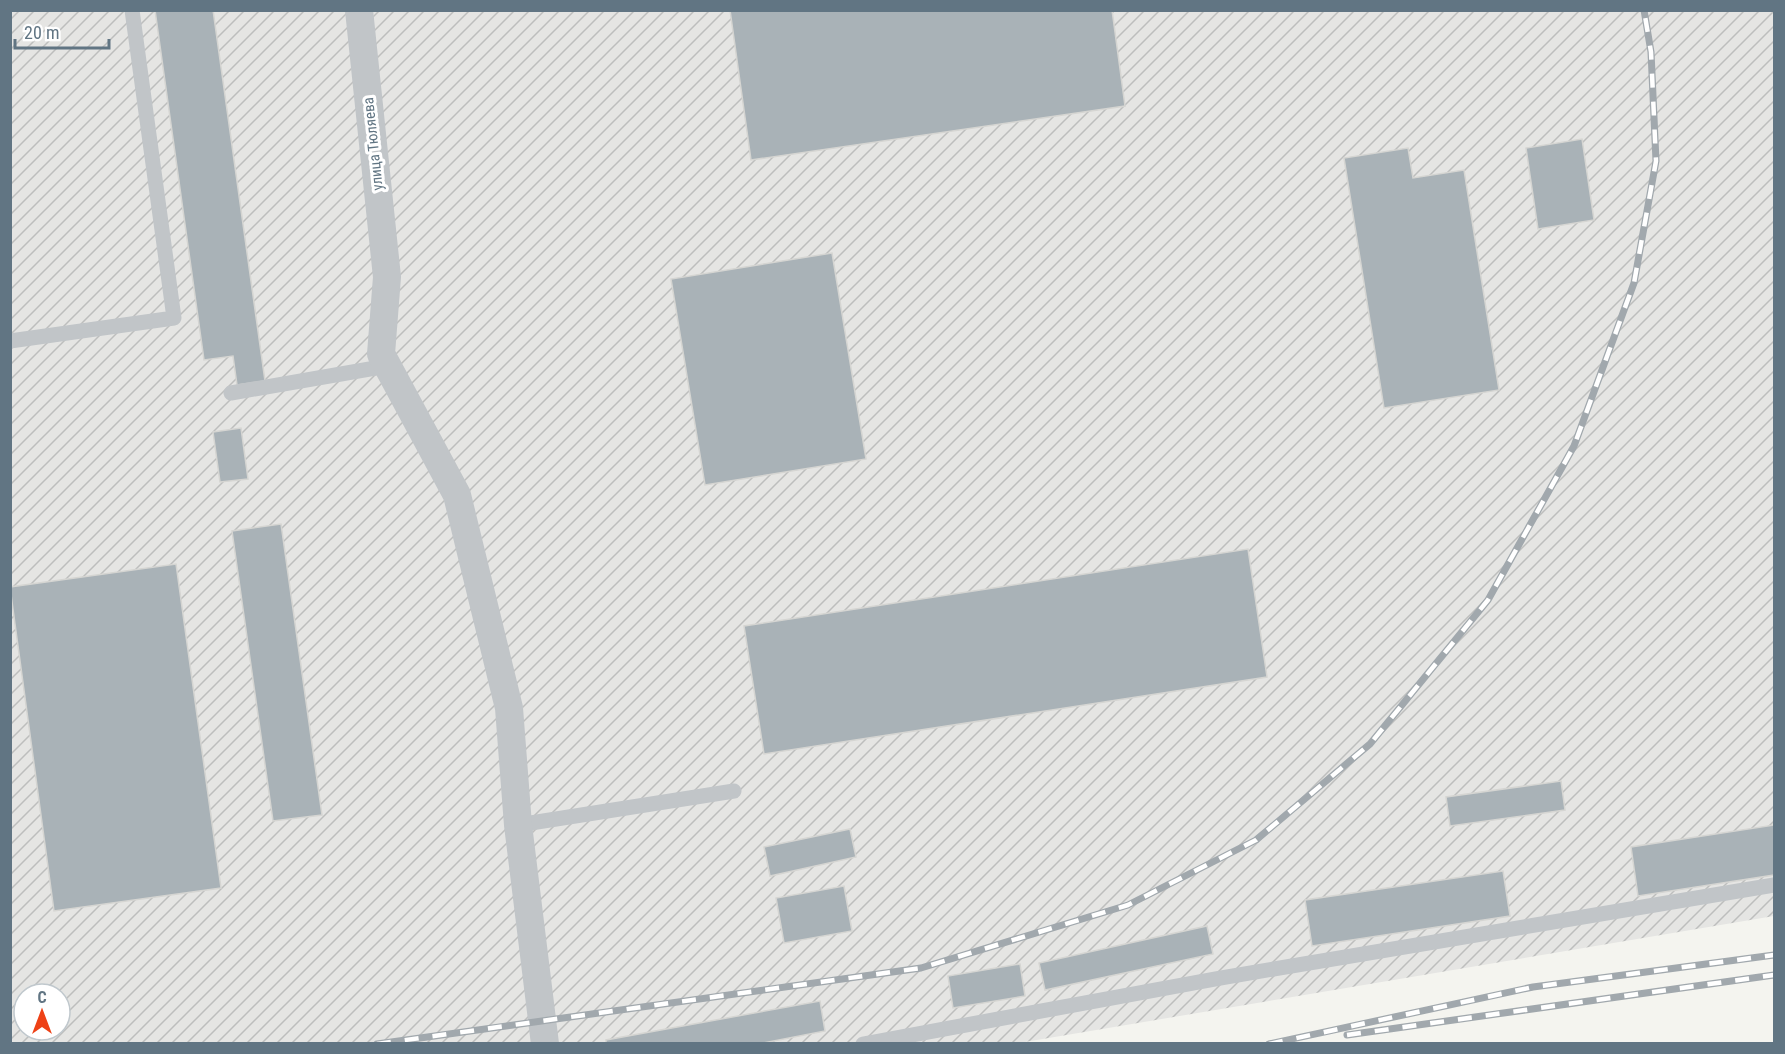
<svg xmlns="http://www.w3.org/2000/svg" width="1785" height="1054" font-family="'Roboto Condensed',sans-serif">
	<defs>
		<pattern id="industrial-furrows" width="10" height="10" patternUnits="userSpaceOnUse" patternTransform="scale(1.5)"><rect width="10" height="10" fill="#e5e5e3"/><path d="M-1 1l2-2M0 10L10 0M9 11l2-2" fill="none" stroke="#bdbebd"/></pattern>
	</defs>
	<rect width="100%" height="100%" fill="#f4f4ef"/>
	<path fill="url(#industrial-furrows)" fill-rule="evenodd" d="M 10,11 L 1774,11 L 1774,916 L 1019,1043 L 11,1043 ZM 24,994 L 60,994 L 60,1030 L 24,1030 Z"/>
	<path fill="#a9b2b7" stroke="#d5d5d2" stroke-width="1.5" d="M 155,10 L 213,10 L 265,381 L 237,385 L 233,356 L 204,360 Z
		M 730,10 L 1112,10 L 1125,106 L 751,160 Z
		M 1582,139 L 1594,220 L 1538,229 L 1526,148 Z
		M 1408,148 L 1413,178 L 1464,170 L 1499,390 L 1384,408 L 1344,158 Z
		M 832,253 L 866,459 L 705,485 L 671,279 Z
		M 241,428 L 248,479 L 220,482 L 213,432 Z
		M 281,524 L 322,815 L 273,821 L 232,531 Z
		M 1248,549 L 1267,677 L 764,754 L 744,626 Z
		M 176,564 L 221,888 L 54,911 L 10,587 Z
		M 1561,781 L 1565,810 L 1450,826 L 1446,797 Z
		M 1774,825 L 1774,875 L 1638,896 L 1631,847 Z
		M 850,829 L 856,857 L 770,876 L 764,847 Z
		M 1503,871 L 1510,916 L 1312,946 L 1305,900 Z
		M 844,886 L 852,931 L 784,943 L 776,898 Z
		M 1207,926 L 1213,954 L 1045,990 L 1039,963 Z
		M 1020,964 L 1025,996 L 953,1008 L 948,976 Z
		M 820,1001 L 825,1031 L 758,1044 L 606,1044 L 606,1040 Z"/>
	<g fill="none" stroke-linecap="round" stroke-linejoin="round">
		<path stroke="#c1c5c8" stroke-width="15" d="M 10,341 L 174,318 L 132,10
			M 231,393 L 387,366
			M 518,825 L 734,791
			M 863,1044 L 1220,978 L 1774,885"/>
		<path stroke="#c1c5c8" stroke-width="28" d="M 359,10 L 387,277 L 381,354 L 457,495 L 509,708 L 518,825 L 545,1044"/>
		<defs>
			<path id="rail" d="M 1347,1035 L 1774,975
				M 377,1044 L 921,968 L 1128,905 L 1256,840 L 1370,744 L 1488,600 L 1574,446 L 1634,283 L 1656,161 L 1651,52 L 1644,10
				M 1269,1044 L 1533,987 L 1774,955"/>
		</defs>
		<use href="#rail" stroke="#a1a8ad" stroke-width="7"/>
		<use href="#rail" stroke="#fff" stroke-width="4.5" stroke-dasharray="14" stroke-linecap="butt"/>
	</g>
	<g text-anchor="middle" stroke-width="6" stroke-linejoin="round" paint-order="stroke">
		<g font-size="15" fill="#617583" stroke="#fff">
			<text transform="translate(373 144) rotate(-96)" y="5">улица Тюляева</text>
		</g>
	</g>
	<rect width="1785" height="1054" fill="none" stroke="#617583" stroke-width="24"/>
	<g transform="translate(42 1012)"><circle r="28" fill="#ffffff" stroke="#c0c8cd" stroke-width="1.5"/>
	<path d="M0-4.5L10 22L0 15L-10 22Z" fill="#ee4116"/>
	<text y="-9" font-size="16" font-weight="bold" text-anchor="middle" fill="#617583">С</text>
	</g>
	<path d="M15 39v9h94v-9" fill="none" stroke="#617583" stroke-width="3"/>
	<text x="24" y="39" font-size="18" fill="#617583" stroke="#ffffff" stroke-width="4.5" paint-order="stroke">20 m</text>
</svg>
